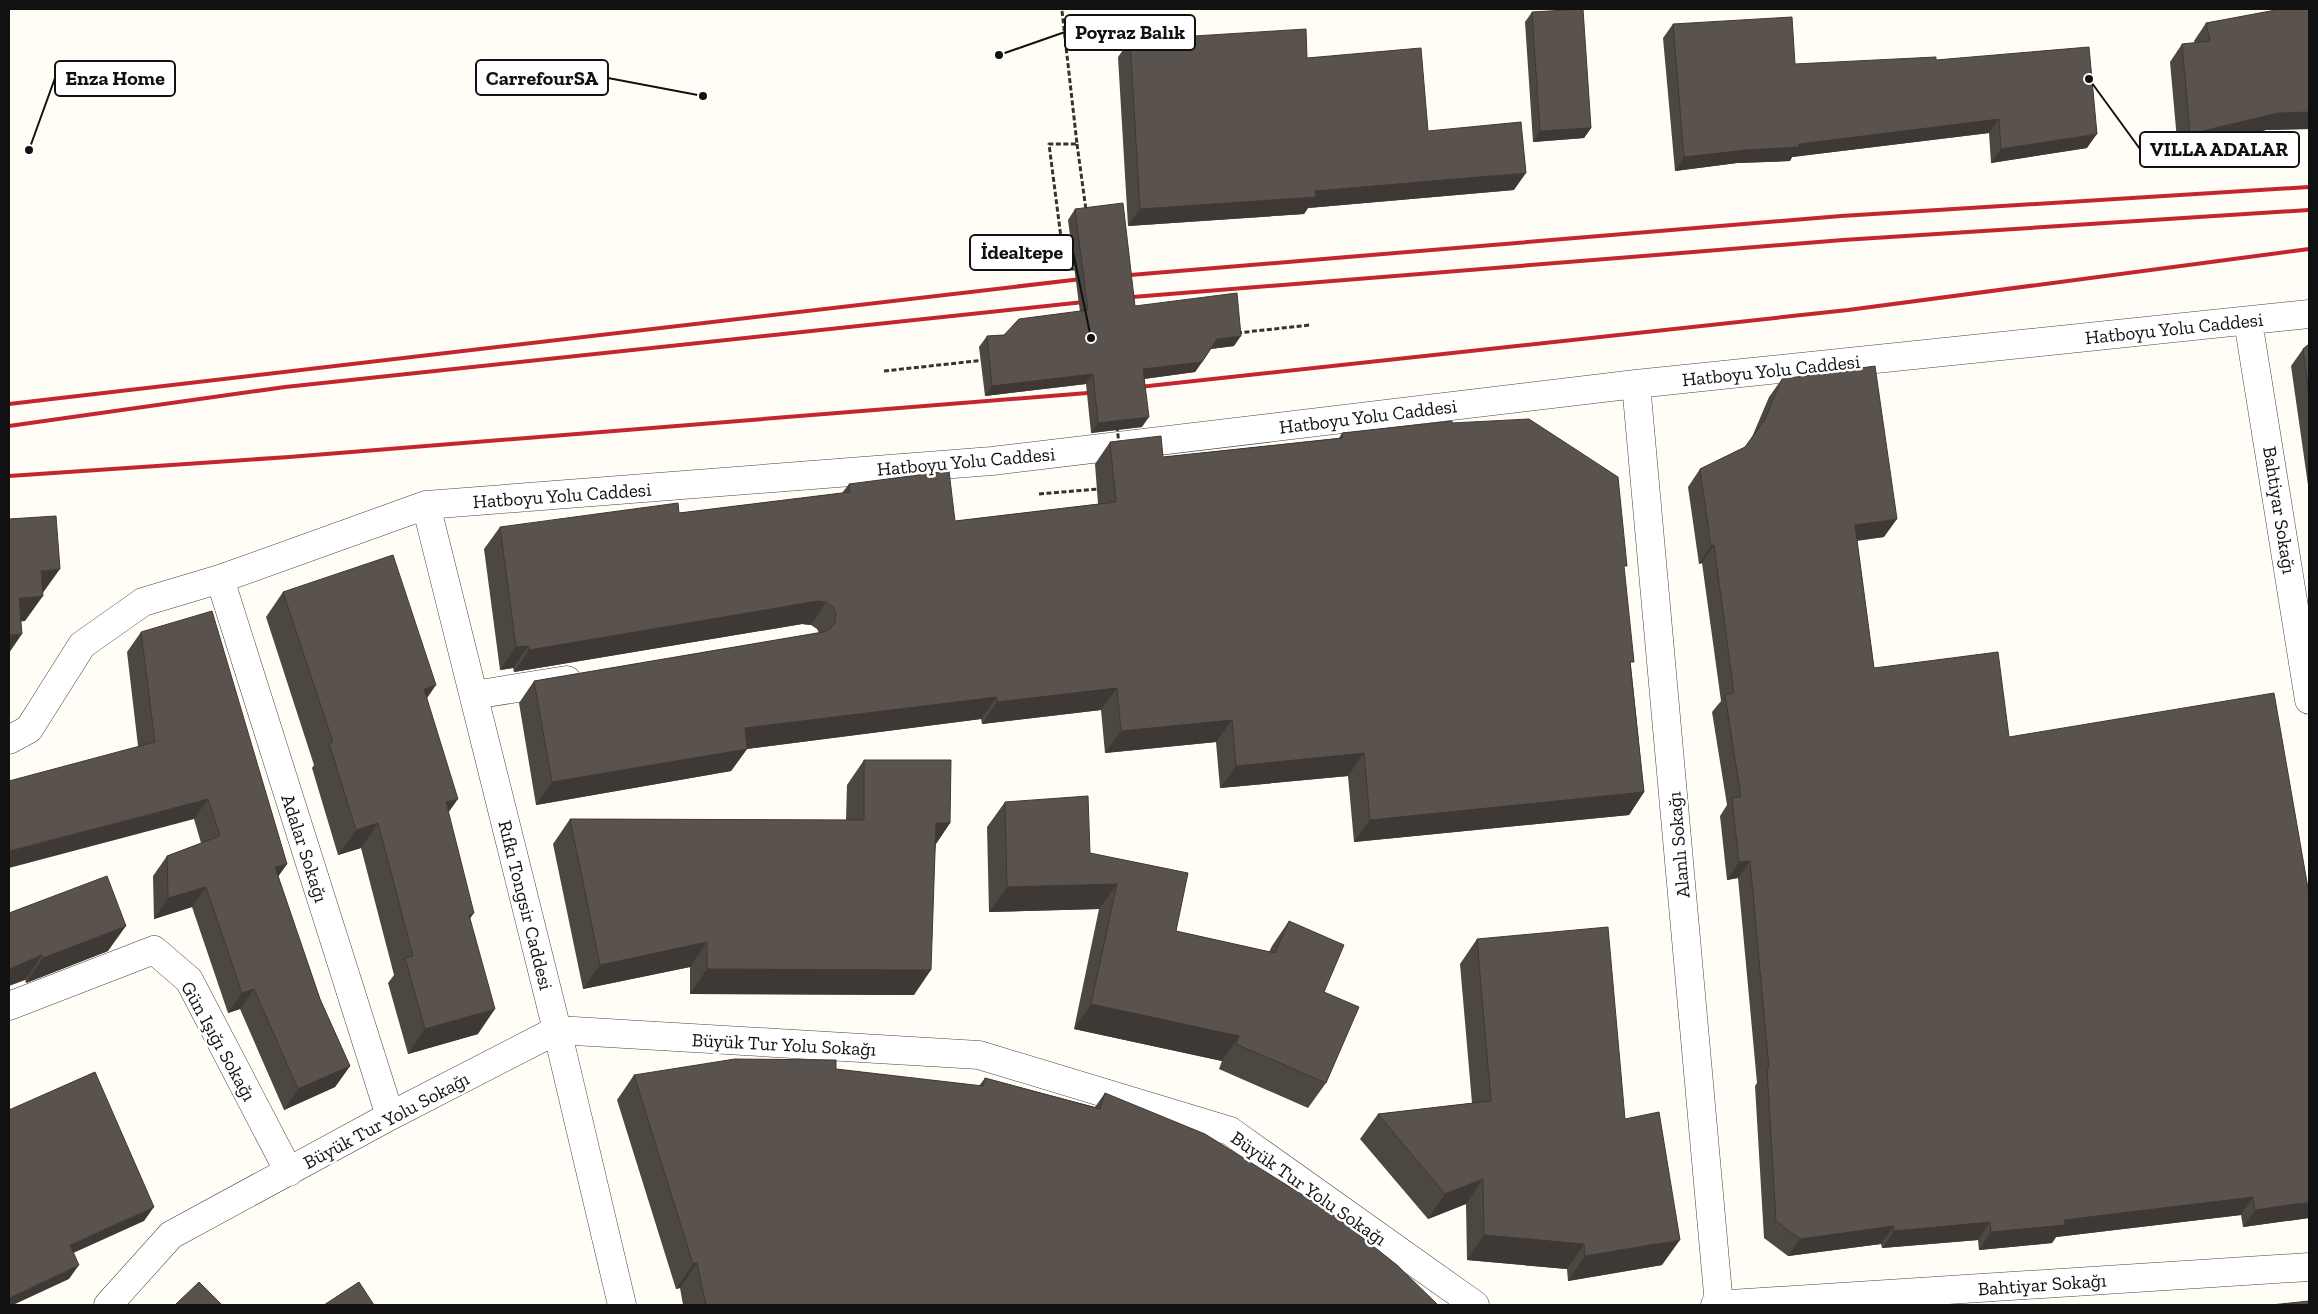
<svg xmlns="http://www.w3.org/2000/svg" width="2318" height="1314" font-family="'Zilla Slab',serif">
	<rect width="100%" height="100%" fill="#fffdf5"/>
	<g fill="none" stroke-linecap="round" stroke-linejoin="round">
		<defs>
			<path id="minor" d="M 2248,321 L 2309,700
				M 1636,384 L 1719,1305
				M 426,505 L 557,1030 L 622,1305
				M 220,579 L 390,1116
				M 474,695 L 567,680
				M 9,740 L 29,729 L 82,645 L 143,602 L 220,579 L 426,505 L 992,461 L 1636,384 L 2309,314
				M 9,1006 L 154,950 L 189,980 L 289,1172
				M 108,1305 L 171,1235 L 390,1116 L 557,1030 L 979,1055 L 1230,1131 L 1475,1305
				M 1715,1305 L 2309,1267"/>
		</defs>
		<use href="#minor" stroke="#444" stroke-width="29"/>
		<path stroke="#333" stroke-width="3" stroke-dasharray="5 2.5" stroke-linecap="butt" d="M 1062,11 L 1077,144 L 1049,144 L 1065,269 L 1077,269
			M 1077,144 L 1086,210
			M 1237,333 L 1310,325
			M 884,371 L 985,360
			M 1039,494 L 1098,489"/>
		<use href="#minor" stroke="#fff" stroke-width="28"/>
		<path stroke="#c4262e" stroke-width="4" d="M 1118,276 L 1841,216 L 2309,187
			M 1120,298 L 1843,240 L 2309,210
			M 1130,388 L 1848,310 L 2309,249
			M 9,404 L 1090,278
			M 9,426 L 285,387 L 1093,301
			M 9,476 L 289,457 L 1100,392"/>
		<path stroke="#333" stroke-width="3" stroke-dasharray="5 2.5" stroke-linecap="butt" d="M 1117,426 L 1119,445"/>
	</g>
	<path fill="#4d4742" d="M 2309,9 L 2309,129 L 2266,130 L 2178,151 L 2170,62 L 2182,44 L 2195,43 L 2194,41 L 2206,23 Z
		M 1532,12 L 1591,128 L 1584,138 L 1533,142 L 1525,22 Z
		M 1673,24 L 1795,64 L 1936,60 L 2087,148 L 1991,163 L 1989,133 L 1792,157 L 1790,161 L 1737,163 L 1675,171 L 1663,38 Z
		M 1130,40 L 1307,58 L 1428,131 L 1514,190 L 1308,208 L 1304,214 L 1128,226 L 1118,57 Z
		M 1075,209 L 1135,306 L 1234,346 L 1211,349 L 1195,372 L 1144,379 L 1142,427 L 1091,433 L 1086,384 L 985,396 L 979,347 L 987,336 L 1004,335 L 1080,312 L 1068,220 Z
		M 2309,344 L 2309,492 L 2291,366 L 2303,349 Z
		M 1782,379 L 1884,537 L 1857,540 L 1874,668 L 2009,737 L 2309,1218 L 2243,1227 L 2241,1215 L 2056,1237 L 2052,1243 L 1979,1250 L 1978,1240 L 1882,1248 L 1881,1244 L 1788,1256 L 1764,1238 L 1755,1086 L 1757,1083 L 1738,878 L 1727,880 L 1720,816 L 1727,805 L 1712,712 L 1721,701 L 1702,563 L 1699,564 L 1688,487 L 1700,469 L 1745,447 L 1752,437 L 1769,397 Z
		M 1452,423 L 1624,571 L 1631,666 L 1644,792 L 1629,815 L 1354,842 L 1348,776 L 1220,788 L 1216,742 L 1105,753 L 1101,710 L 982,724 L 981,719 L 747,749 L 731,771 L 536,805 L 519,703 L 534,681 L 819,633 L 817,629 L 811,625 L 802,624 L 514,672 L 513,668 L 500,670 L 484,549 L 500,527 L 679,513 L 842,493 L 849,484 L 955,521 L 1098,504 L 1095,464 L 1110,442 L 1163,457 L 1339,438 L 1342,433 Z
		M 283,592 L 427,698 L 448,813 L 470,919 L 478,1034 L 408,1054 L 388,983 L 394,975 L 361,848 L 338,855 L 312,768 L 314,765 L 266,617 Z
		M 141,632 L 287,864 L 278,876 L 320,999 L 350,1066 L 335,1087 L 284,1110 L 240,1009 L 228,1013 L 192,907 L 154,919 L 153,876 L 167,856 L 201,843 L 194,819 L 138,746 L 127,652 Z
		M 864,760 L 950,823 L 936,844 L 914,995 L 690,994 L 690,967 L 583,989 L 553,844 L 570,819 L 846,820 L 847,785 Z
		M 1005,802 L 1090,853 L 1176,931 L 1269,952 L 1272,946 L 1289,921 L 1324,992 L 1326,1083 L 1308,1108 L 1219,1069 L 1222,1061 L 1074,1029 L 1099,909 L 989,912 L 987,827 Z
		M 9,913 L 108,951 L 26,983 Z
		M 1477,939 L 1625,1119 L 1662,1265 L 1568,1281 L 1567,1269 L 1467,1260 L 1466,1204 L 1428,1219 L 1360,1139 L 1378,1114 L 1472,1103 L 1460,964 Z
		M 836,1069 L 979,1086 L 985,1078 L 1095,1107 L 1105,1093 L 1438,1305 L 683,1305 L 680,1288 L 676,1289 L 617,1100 L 634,1075 Z"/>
	<path fill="#3f3936" d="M 2309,112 L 2309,129 L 2266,130 L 2178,151 L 2190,134 L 2278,113 Z
		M 1999,119 L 1989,133 L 1792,157 L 1790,161 L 1737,163 L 1675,171 L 1684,157 Z
		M 1591,128 L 1584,138 L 1533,142 L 1540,131 Z
		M 2097,134 L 2087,148 L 1991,163 L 2001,149 Z
		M 1526,173 L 1514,190 L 1308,208 L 1304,214 L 1128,226 L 1140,209 L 1315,191 Z
		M 1241,336 L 1234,346 L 1210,349 L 1217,339 Z
		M 1202,362 L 1195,372 L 1136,380 L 1143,369 Z
		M 1093,374 L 1086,384 L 985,396 L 992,386 Z
		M 1149,417 L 1142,427 L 1091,433 L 1098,423 Z
		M 1897,519 L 1884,537 L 1843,543 L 1855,525 Z
		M 1714,545 L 1702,563 L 1699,564 L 1711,546 Z
		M 60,569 L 42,594 L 41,571 Z
		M 43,596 L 25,621 L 9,623 L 19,598 Z
		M 818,601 L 826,602 L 811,625 L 802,624 L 514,672 L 529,650 Z
		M 22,634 L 9,653 L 9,635 Z
		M 528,646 L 513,668 L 500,670 L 516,647 Z
		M 436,685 L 419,710 L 424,689 Z
		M 1117,688 L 1101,710 L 982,724 L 997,702 Z
		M 997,697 L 981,719 L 730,751 L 745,728 Z
		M 1232,720 L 1216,742 L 1105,753 L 1121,731 Z
		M 747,749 L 731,771 L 536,805 L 552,782 Z
		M 1364,753 L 1348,776 L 1220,788 L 1236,766 Z
		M 1644,792 L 1629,815 L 1354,842 L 1370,820 Z
		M 208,799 L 194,819 L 9,868 L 9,851 Z
		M 458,799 L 441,823 L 446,802 Z
		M 378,823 L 361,848 L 338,855 L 356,830 Z
		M 936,823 L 950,823 L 933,848 Z
		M 1750,861 L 1738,878 L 1727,880 L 1739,862 Z
		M 287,864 L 273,884 L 275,867 Z
		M 1117,884 L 1099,909 L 989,912 L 1007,887 Z
		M 206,887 L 192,907 L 154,919 L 168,898 Z
		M 474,913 L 456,938 L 469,915 Z
		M 126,926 L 108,951 L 26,983 L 43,958 Z
		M 707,942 L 690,967 L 583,989 L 600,965 Z
		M 42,955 L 25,980 L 9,986 L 9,969 Z
		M 707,969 L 931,970 L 914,995 L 690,994 Z
		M 254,989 L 240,1009 L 228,1013 L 242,993 Z
		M 1091,1004 L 1239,1036 L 1222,1061 L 1074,1029 Z
		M 495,1009 L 478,1034 L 408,1054 L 425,1029 Z
		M 350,1066 L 335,1087 L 284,1110 L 298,1089 Z
		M 1483,1179 L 1466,1204 L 1428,1219 L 1445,1194 Z
		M 2253,1197 L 2241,1215 L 2056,1237 L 2052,1243 L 1979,1250 L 1991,1232 L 2064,1220 Z
		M 2309,1202 L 2309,1218 L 2243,1227 L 2255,1210 Z
		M 154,1207 L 144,1221 L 60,1259 L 70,1245 Z
		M 1990,1222 L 1978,1240 L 1882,1248 L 1894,1231 Z
		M 1894,1226 L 1881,1244 L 1788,1256 L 1800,1239 Z
		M 1484,1235 L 1584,1244 L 1567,1269 L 1467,1260 Z
		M 1680,1240 L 1662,1265 L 1568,1281 L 1585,1256 Z
		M 697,1263 L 680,1288 L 676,1289 L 693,1264 Z
		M 79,1265 L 69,1279 L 13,1305 L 9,1305 L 9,1298 Z"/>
	<path fill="#5a524d" stroke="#3f3936" d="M 1583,9 L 1591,128 L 1540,131 L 1532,12 Z
		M 2281,9 L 2309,9 L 2309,112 L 2278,113 L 2190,134 L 2182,44 L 2210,41 L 2206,23 Z
		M 1792,17 L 1795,64 L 1936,57 L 1936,60 L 2089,47 L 2097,134 L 2001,149 L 1999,119 L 1799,144 L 1799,147 L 1746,150 L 1684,157 L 1673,24 Z
		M 1306,29 L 1307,58 L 1421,48 L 1428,131 L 1521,122 L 1526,173 L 1315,191 L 1316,197 L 1140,209 L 1130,40 Z
		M 1123,203 L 1135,306 L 1237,293 L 1241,336 L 1217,339 L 1202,362 L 1143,369 L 1149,417 L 1098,423 L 1093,374 L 992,386 L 987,336 L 1004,335 L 1019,319 L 1088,310 L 1075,209 Z
		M 2309,344 L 2309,395 L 2303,349 Z
		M 1875,366 L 1897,519 L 1855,525 L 1874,668 L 1998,652 L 2009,737 L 2274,693 L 2309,894 L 2309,1202 L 2255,1210 L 2253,1197 L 2064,1220 L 2065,1225 L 1991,1232 L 1990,1222 L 1894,1231 L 1894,1226 L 1800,1239 L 1776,1221 L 1767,1068 L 1769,1068 L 1750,861 L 1739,862 L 1732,798 L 1741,797 L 1725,695 L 1734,693 L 1714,545 L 1711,546 L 1700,469 L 1745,447 L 1764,421 L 1782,379 Z
		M 1529,419 L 1618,477 L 1627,566 L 1624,566 L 1634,662 L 1630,662 L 1644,792 L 1370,820 L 1364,753 L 1236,766 L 1232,720 L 1121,731 L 1117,688 L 997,702 L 997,697 L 745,728 L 747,749 L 552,782 L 534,681 L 823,632 L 830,629 L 835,623 L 836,614 L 833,607 L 826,602 L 818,601 L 529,650 L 528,646 L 516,647 L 500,527 L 678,503 L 679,513 L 850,492 L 849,484 L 949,471 L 955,521 L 1116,502 L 1110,442 L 1161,436 L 1163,457 L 1343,438 L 1342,433 L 1452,421 L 1452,423 Z
		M 56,516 L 60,569 L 41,571 L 43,596 L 19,598 L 22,634 L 9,635 L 9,519 Z
		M 393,555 L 436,685 L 424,689 L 458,799 L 446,802 L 474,913 L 469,915 L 495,1009 L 425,1029 L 405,958 L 413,956 L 378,823 L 356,830 L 329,743 L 333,742 L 283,592 Z
		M 212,611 L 287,864 L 275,867 L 320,999 L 350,1066 L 298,1089 L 254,989 L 242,993 L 206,887 L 168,898 L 167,856 L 220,836 L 208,799 L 9,851 L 9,781 L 155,742 L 141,632 Z
		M 864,760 L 951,760 L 950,823 L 936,823 L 931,970 L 707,969 L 707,942 L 600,965 L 570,819 L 864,820 Z
		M 1088,796 L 1090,853 L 1188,873 L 1176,931 L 1275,953 L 1289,921 L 1344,945 L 1324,992 L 1359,1007 L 1326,1083 L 1236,1044 L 1239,1036 L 1091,1004 L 1117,884 L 1007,887 L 1005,802 Z
		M 107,876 L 126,926 L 43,958 L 42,955 L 9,969 L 9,913 Z
		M 1608,927 L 1625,1119 L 1659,1112 L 1680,1240 L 1585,1256 L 1584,1244 L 1484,1235 L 1483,1179 L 1445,1194 L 1378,1114 L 1491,1101 L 1477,939 Z
		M 735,1059 L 836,1060 L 836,1069 L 983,1086 L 985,1078 L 1100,1109 L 1105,1093 L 1205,1134 L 1330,1212 L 1397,1265 L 1438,1305 L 706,1305 L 697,1263 L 693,1264 L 634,1075 Z
		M 95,1072 L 154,1207 L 70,1245 L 79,1265 L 9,1298 L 9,1110 Z
		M 199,1282 L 222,1305 L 175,1305 Z
		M 359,1282 L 374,1305 L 324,1305 Z
		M 2309,1301 L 2309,1305 L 2271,1305 Z"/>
	<g text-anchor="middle" stroke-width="5" stroke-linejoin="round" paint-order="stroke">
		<g font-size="19" fill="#111" stroke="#fff">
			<text transform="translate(2174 328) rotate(-6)" y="7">Hatboyu Yolu Caddesi</text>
			<text transform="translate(1771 370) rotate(-6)" y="7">Hatboyu Yolu Caddesi</text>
			<text transform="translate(1368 416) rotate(-7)" y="7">Hatboyu Yolu Caddesi</text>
			<text transform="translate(966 461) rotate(-5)" y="7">Hatboyu Yolu Caddesi</text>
			<text transform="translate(562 495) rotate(-4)" y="7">Hatboyu Yolu Caddesi</text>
			<text transform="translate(2280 510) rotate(81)" y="7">Bahtiyar Sokağı</text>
			<text transform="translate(1678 845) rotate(-95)" y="7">Alanlı Sokağı</text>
			<text transform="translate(305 848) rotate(72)" y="7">Adalar Sokağı</text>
			<text transform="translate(526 905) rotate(76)" y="7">Rıfkı Tongsir Caddesi</text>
			<text transform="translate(219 1041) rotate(61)" y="7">Gün Işığı Sokağı</text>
			<text transform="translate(784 1044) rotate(3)" y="7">Büyük Tur Yolu Sokağı</text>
			<text transform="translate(386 1120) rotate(-28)" y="7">Büyük Tur Yolu Sokağı</text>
			<text transform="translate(1309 1188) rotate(35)" y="7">Büyük Tur Yolu Sokağı</text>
			<text transform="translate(2042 1284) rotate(-4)" y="7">Bahtiyar Sokağı</text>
		</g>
	</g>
	<path fill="none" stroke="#111" stroke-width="2" d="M999 55L1065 32M703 96L608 78M29 150L55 78M2089 79L2140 149M1091 338L1073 252"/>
	<g fill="#111" stroke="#fff" stroke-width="2">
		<circle cx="999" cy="55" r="5"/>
		<circle cx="703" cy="96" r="5"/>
		<circle cx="29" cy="150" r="5"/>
		<circle cx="2089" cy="79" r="5"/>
		<circle cx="1091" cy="338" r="5"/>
	</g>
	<g fill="#fff" stroke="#111" stroke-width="2">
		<rect x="1065" y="15" width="130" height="35" rx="5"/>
		<rect x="476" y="60" width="132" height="35" rx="5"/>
		<rect x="55" y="61" width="120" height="35" rx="5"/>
		<rect x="2140" y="132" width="159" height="35" rx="5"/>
		<rect x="970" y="235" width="103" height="35" rx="5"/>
	</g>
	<g font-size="20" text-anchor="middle" font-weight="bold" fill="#111">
		<text x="1130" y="39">Poyraz Balık</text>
		<text x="542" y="85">CarrefourSA</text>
		<text x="115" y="85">Enza Home</text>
		<text x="2219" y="156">VILLA ADALAR</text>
		<text x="1022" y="259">İdealtepe</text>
	</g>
	<rect width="2318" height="1314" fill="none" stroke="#111111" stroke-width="20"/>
</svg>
